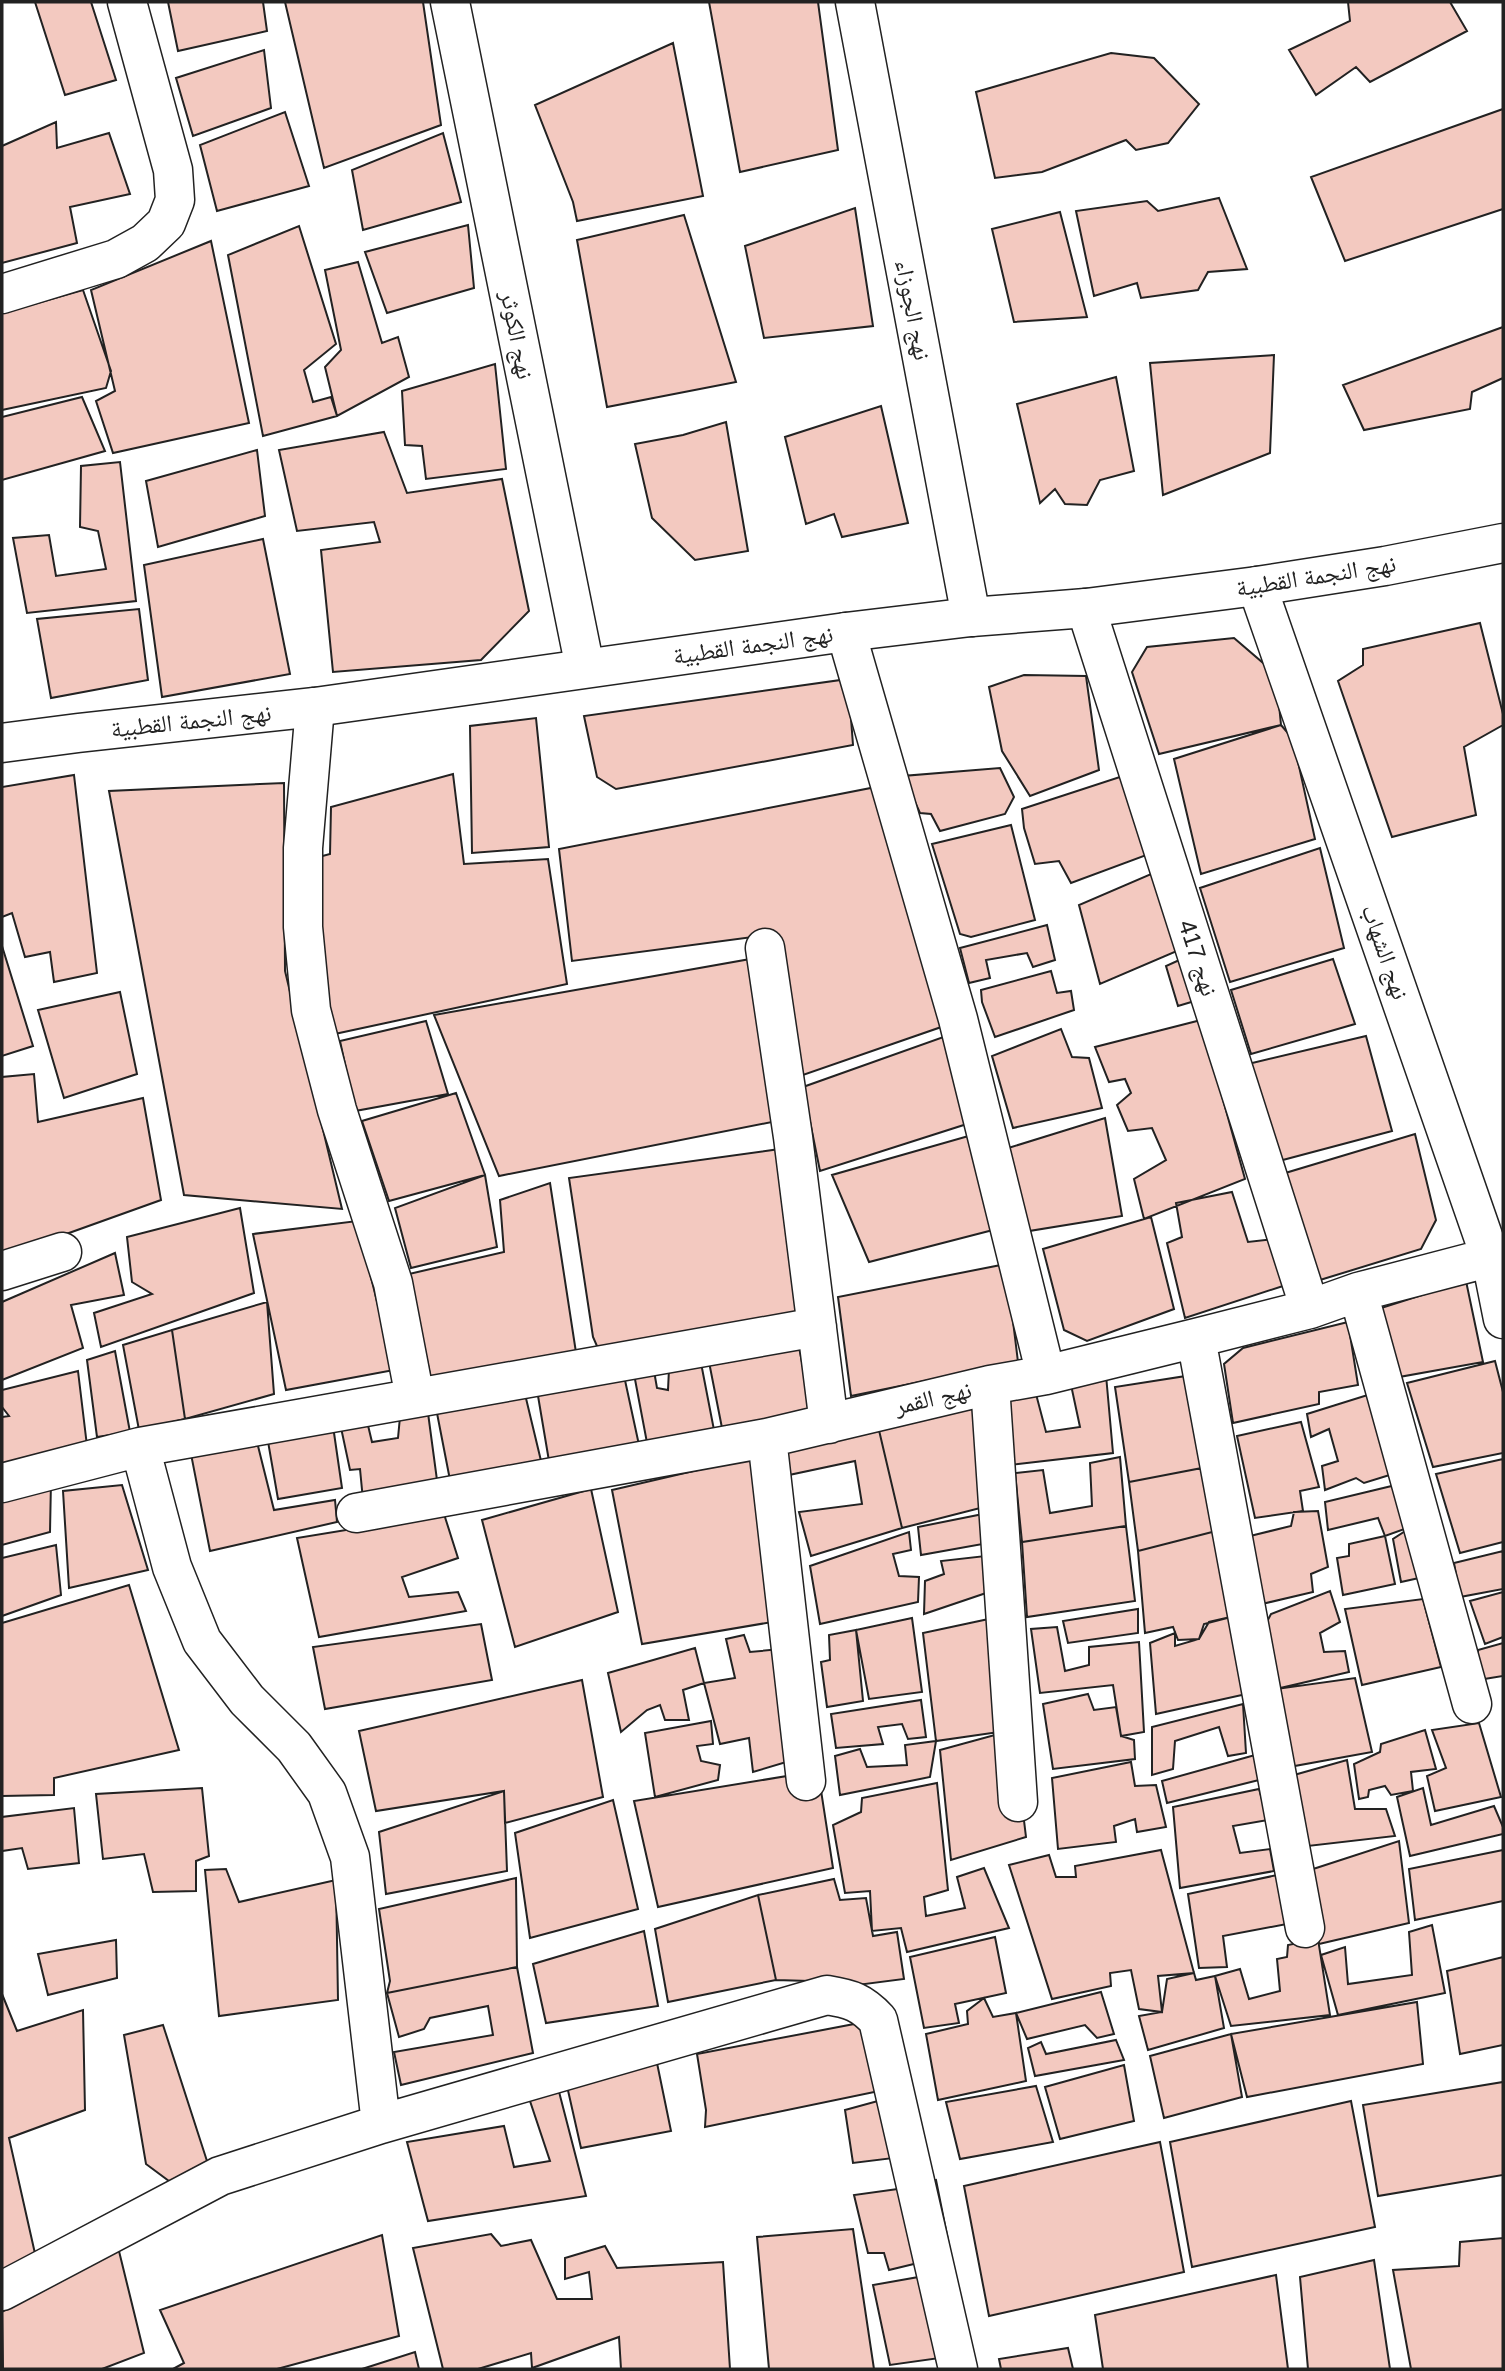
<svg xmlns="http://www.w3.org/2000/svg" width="1505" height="2371" font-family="Arial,'Noto Naskh Arabic',sans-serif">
	<rect width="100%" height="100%" fill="#fff"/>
	<path fill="#f3c9c0" stroke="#222" stroke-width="2" d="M 35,2 L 91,2 L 116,80 L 65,95 Z
		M 168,2 L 263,2 L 267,31 L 178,51 Z
		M 285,2 L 423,2 L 441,125 L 324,168 Z
		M 709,2 L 818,2 L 838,150 L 740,172 Z
		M 1348,2 L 1450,2 L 1467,31 L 1370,82 L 1356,67 L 1316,95 L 1289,50 L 1350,21 Z
		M 673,43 L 703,196 L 577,221 L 573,202 L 535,105 Z
		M 264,50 L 271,108 L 193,136 L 176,78 Z
		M 1111,53 L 1154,58 L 1199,104 L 1168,143 L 1136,150 L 1126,140 L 1042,172 L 995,178 L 976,92 Z
		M 1503,109 L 1503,209 L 1345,261 L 1311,177 Z
		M 285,112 L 309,186 L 217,211 L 200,145 Z
		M 56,122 L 57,148 L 109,133 L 130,194 L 70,207 L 77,243 L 2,263 L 2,146 Z
		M 443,133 L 461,202 L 363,230 L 352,170 Z
		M 1219,198 L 1247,269 L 1208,272 L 1198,290 L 1141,298 L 1137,283 L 1094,296 L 1076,211 L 1147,201 L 1158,211 Z
		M 855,208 L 873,326 L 764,338 L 745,246 Z
		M 1060,212 L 1087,317 L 1014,322 L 992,229 Z
		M 684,215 L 736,382 L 607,407 L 577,240 Z
		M 468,225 L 474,288 L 387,313 L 365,252 Z
		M 299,226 L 336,344 L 304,370 L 313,402 L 331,397 L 337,416 L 263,436 L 228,255 Z
		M 211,241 L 249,423 L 113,453 L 96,401 L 115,391 L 91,290 Z
		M 358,262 L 382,343 L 398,337 L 409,377 L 337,416 L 325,367 L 341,350 L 325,270 Z
		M 83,290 L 111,371 L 106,388 L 2,410 L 2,313 Z
		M 1503,327 L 1503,378 L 1472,392 L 1470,409 L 1364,430 L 1343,385 Z
		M 1274,355 L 1270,453 L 1163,495 L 1150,363 Z
		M 495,364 L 506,469 L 426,479 L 422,446 L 405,445 L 402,391 Z
		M 1116,377 L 1134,471 L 1100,480 L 1087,505 L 1065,504 L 1055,489 L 1040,503 L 1017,404 Z
		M 82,397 L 105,451 L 2,480 L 2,417 Z
		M 881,406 L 908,523 L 842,537 L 834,514 L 806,524 L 785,437 Z
		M 726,422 L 748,551 L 695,560 L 652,518 L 635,444 L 683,435 Z
		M 384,432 L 407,493 L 502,479 L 529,611 L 481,660 L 333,672 L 321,550 L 380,542 L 374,522 L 297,531 L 279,450 Z
		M 257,450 L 265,516 L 158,547 L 146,481 Z
		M 120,462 L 136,601 L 27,613 L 13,538 L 49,535 L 56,576 L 106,569 L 98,531 L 80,527 L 81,466 Z
		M 263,539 L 290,674 L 162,697 L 144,565 Z
		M 139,609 L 148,680 L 51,698 L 37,619 Z
		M 1480,623 L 1503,714 L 1503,725 L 1464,747 L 1476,815 L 1392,837 L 1338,681 L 1363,665 L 1363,649 Z
		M 1234,638 L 1276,674 L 1281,725 L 1159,754 L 1132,672 L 1147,647 Z
		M 1024,675 L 1086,676 L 1099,770 L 1030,796 L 1002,751 L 989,687 Z
		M 848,679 L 853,745 L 616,789 L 597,777 L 584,716 Z
		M 536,718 L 549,847 L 472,853 L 470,726 Z
		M 1281,725 L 1293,739 L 1315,839 L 1201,874 L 1174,759 Z
		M 1000,768 L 1014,797 L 1005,814 L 940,831 L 931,814 L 920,813 L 903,776 Z
		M 453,774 L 464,864 L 548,859 L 567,984 L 330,1035 L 315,858 L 330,854 L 331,807 Z
		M 1129,774 L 1152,853 L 1071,883 L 1059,861 L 1035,864 L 1024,828 L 1022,809 Z
		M 74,775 L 97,973 L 54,982 L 50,952 L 25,957 L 12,913 L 2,917 L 2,787 Z
		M 284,783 L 285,971 L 342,1209 L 184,1195 L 109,791 Z
		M 876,787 L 947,1025 L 803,1075 L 776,934 L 572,961 L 559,849 Z
		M 1011,825 L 1035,920 L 971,937 L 960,934 L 932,844 Z
		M 1320,848 L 1344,948 L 1230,982 L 1200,888 Z
		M 1158,871 L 1184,948 L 1100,984 L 1079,905 Z
		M 1047,925 L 1055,960 L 1033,967 L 1027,953 L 986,960 L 990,978 L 969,983 L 960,948 Z
		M 2,946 L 33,1046 L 2,1056 Z
		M 1186,957 L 1198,1000 L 1178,1006 L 1166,966 Z
		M 756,958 L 777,1121 L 499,1176 L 434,1015 Z
		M 1333,959 L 1355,1024 L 1251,1054 L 1231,990 Z
		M 1051,971 L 1057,993 L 1071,991 L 1074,1010 L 995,1037 L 982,1002 L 981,990 Z
		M 120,992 L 137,1074 L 64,1098 L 38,1010 Z
		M 1201,1020 L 1245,1179 L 1144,1219 L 1134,1179 L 1166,1160 L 1152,1128 L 1128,1131 L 1117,1105 L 1131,1093 L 1125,1079 L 1109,1082 L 1095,1047 Z
		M 426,1021 L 448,1094 L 355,1111 L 340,1041 Z
		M 1061,1029 L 1072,1057 L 1089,1058 L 1102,1108 L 1013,1128 L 992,1056 Z
		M 949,1035 L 970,1123 L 820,1171 L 803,1087 Z
		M 1366,1036 L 1392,1131 L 1279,1161 L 1248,1064 Z
		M 34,1074 L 38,1122 L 143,1098 L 161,1200 L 2,1257 L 2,1077 Z
		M 456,1093 L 485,1175 L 389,1201 L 362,1121 Z
		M 1105,1118 L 1122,1216 L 1029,1231 L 1005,1149 Z
		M 1415,1134 L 1436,1220 L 1421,1249 L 1320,1280 L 1282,1174 Z
		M 972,1135 L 993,1230 L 869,1262 L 832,1175 Z
		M 780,1149 L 803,1317 L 600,1353 L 593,1337 L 569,1178 Z
		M 485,1175 L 497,1247 L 411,1268 L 395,1208 Z
		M 550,1183 L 577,1359 L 432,1384 L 409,1274 L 504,1252 L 500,1200 Z
		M 1232,1192 L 1248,1242 L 1275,1239 L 1289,1284 L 1185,1318 L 1167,1243 L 1182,1237 L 1176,1203 Z
		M 240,1208 L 254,1293 L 101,1347 L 94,1313 L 152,1294 L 132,1282 L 127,1237 Z
		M 1151,1217 L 1174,1309 L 1087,1341 L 1064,1330 L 1043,1249 Z
		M 357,1221 L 394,1370 L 286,1390 L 253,1234 Z
		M 115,1253 L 124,1295 L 71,1305 L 83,1348 L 2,1380 L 2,1302 Z
		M 1006,1264 L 1018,1362 L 851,1396 L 838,1297 Z
		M 1466,1281 L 1483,1362 L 1399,1377 L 1378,1309 Z
		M 267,1302 L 274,1394 L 185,1419 L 172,1330 Z
		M 1348,1322 L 1358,1385 L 1319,1392 L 1319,1404 L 1233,1423 L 1224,1364 L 1243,1348 Z
		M 172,1330 L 185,1419 L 139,1430 L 123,1345 Z
		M 798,1342 L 812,1413 L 723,1433 L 709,1362 Z
		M 115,1351 L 130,1432 L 97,1437 L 87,1360 Z
		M 1495,1361 L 1503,1392 L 1503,1453 L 1433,1467 L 1407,1383 Z
		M 701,1363 L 714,1430 L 648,1448 L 634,1374 L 654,1371 L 657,1388 L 668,1390 L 669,1369 Z
		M 78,1371 L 87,1446 L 2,1464 L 2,1417 L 9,1416 L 2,1407 L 2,1390 Z
		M 623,1371 L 639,1445 L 549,1461 L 537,1390 Z
		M 1106,1375 L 1113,1453 L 1010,1465 L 1000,1399 L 1036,1394 L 1046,1432 L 1080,1427 L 1071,1385 Z
		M 1186,1376 L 1202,1468 L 1129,1482 L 1115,1387 Z
		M 524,1390 L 542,1465 L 450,1480 L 436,1408 Z
		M 1374,1393 L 1396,1473 L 1364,1483 L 1356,1478 L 1325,1490 L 1322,1466 L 1338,1461 L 1329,1429 L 1311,1437 L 1307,1414 Z
		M 982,1403 L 992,1505 L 902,1528 L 878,1426 Z
		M 428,1413 L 437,1480 L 363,1500 L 360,1469 L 350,1470 L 340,1423 L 366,1417 L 372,1442 L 398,1438 L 400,1417 Z
		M 1301,1422 L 1319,1487 L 1300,1491 L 1303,1511 L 1255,1518 L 1237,1436 Z
		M 333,1426 L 342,1488 L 278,1499 L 266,1430 Z
		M 878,1426 L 902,1528 L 811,1556 L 799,1512 L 862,1504 L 855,1461 L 789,1475 L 782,1445 Z
		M 257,1442 L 274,1510 L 335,1500 L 337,1522 L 210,1551 L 190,1449 Z
		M 762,1455 L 778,1621 L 642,1644 L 612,1490 Z
		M 1120,1457 L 1126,1526 L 1022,1542 L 1015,1473 L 1043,1470 L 1050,1513 L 1092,1506 L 1090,1463 Z
		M 1503,1459 L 1503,1542 L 1460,1553 L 1436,1474 Z
		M 1202,1468 L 1220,1530 L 1138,1551 L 1129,1482 Z
		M 51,1481 L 50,1532 L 2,1545 L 2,1494 Z
		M 1400,1484 L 1413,1526 L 1385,1536 L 1378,1518 L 1328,1530 L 1325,1502 Z
		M 122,1485 L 148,1570 L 69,1588 L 63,1491 Z
		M 591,1489 L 618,1612 L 515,1647 L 482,1520 Z
		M 1318,1511 L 1328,1567 L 1311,1574 L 1313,1592 L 1262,1604 L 1250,1536 L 1291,1526 L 1294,1512 Z
		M 993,1512 L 994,1542 L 921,1555 L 918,1527 Z
		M 444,1514 L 458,1558 L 402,1577 L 409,1597 L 458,1592 L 466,1611 L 319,1637 L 297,1538 Z
		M 1126,1526 L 1135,1601 L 1027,1617 L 1022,1542 Z
		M 1413,1526 L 1428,1576 L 1401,1582 L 1393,1539 Z
		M 1220,1530 L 1235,1616 L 1204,1624 L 1199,1639 L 1178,1640 L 1173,1627 L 1145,1633 L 1138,1551 Z
		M 909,1532 L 911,1550 L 893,1554 L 899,1576 L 919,1577 L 918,1602 L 820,1624 L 810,1566 Z
		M 1385,1536 L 1395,1584 L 1343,1595 L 1337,1558 L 1349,1556 L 1349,1544 Z
		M 56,1545 L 61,1595 L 2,1616 L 2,1558 Z
		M 1503,1551 L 1503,1589 L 1460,1597 L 1454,1563 Z
		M 994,1555 L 995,1590 L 924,1614 L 925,1581 L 944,1574 L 941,1561 Z
		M 129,1585 L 179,1750 L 54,1778 L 54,1795 L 2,1796 L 2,1623 Z
		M 1330,1591 L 1340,1622 L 1320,1633 L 1324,1652 L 1345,1651 L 1349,1672 L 1276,1689 L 1262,1631 L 1271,1614 Z
		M 1503,1592 L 1503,1637 L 1485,1644 L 1470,1601 Z
		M 1423,1599 L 1441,1667 L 1362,1685 L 1345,1609 Z
		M 1138,1609 L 1138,1633 L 1068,1643 L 1063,1621 Z
		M 1235,1616 L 1251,1693 L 1156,1714 L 1150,1643 L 1175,1633 L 1175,1646 L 1199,1639 L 1209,1622 Z
		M 998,1617 L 1013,1730 L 936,1741 L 923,1633 Z
		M 912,1618 L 922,1692 L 869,1699 L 856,1630 Z
		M 481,1624 L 492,1680 L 325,1709 L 313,1647 Z
		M 1057,1627 L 1065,1671 L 1089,1665 L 1089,1647 L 1139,1642 L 1144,1732 L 1121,1736 L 1113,1685 L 1040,1693 L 1031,1629 Z
		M 856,1630 L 863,1701 L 827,1707 L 821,1662 L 830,1660 L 829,1635 Z
		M 744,1635 L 750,1652 L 791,1648 L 803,1757 L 753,1772 L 749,1738 L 720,1744 L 704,1683 L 735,1678 L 726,1639 Z
		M 1503,1643 L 1503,1676 L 1478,1680 L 1478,1650 Z
		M 695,1648 L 704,1683 L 683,1690 L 689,1720 L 665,1720 L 660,1705 L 647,1710 L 621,1732 L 608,1673 Z
		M 1355,1678 L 1372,1752 L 1289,1767 L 1276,1689 Z
		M 582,1680 L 603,1797 L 505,1823 L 504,1791 L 376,1811 L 359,1731 Z
		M 1088,1694 L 1094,1710 L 1116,1707 L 1121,1736 L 1134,1740 L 1135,1759 L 1053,1769 L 1043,1704 Z
		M 921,1700 L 926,1737 L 908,1739 L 902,1724 L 878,1727 L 883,1744 L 836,1748 L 831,1714 Z
		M 1243,1704 L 1246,1753 L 1228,1756 L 1219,1727 L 1175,1741 L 1173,1769 L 1152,1775 L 1152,1727 Z
		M 711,1721 L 713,1744 L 697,1746 L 701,1761 L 720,1765 L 718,1780 L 655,1797 L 645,1733 Z
		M 1479,1723 L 1501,1797 L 1435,1811 L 1427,1776 L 1446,1768 L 1432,1730 Z
		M 1013,1730 L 1026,1837 L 951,1860 L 940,1750 Z
		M 1425,1730 L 1436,1769 L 1411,1772 L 1413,1791 L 1391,1795 L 1385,1786 L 1369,1790 L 1368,1797 L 1359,1799 L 1354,1764 L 1380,1752 L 1381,1744 Z
		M 936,1741 L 930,1777 L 840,1795 L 835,1756 L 860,1749 L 867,1767 L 907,1765 L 905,1745 Z
		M 1255,1755 L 1259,1780 L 1167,1803 L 1162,1781 Z
		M 1347,1760 L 1355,1809 L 1386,1809 L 1395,1836 L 1308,1846 L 1294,1775 Z
		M 1131,1762 L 1135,1786 L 1156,1785 L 1166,1827 L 1137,1832 L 1135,1819 L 1114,1826 L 1116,1842 L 1058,1849 L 1052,1778 Z
		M 818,1771 L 833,1868 L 658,1907 L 634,1801 Z
		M 937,1783 L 948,1890 L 924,1897 L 926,1916 L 965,1908 L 957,1877 L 984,1868 L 1009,1928 L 907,1952 L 901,1928 L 872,1931 L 870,1891 L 845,1893 L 833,1825 L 861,1812 L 862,1798 Z
		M 202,1788 L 209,1856 L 196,1861 L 196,1891 L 153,1892 L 144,1854 L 103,1859 L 96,1794 Z
		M 1423,1788 L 1431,1825 L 1494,1806 L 1503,1827 L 1503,1834 L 1410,1856 L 1397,1797 Z
		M 1259,1789 L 1268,1820 L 1233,1826 L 1240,1853 L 1270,1849 L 1274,1871 L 1180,1888 L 1173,1807 Z
		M 504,1791 L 507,1871 L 386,1894 L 379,1832 Z
		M 613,1800 L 638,1909 L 530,1938 L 515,1833 Z
		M 74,1808 L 79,1863 L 28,1869 L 22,1848 L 2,1851 L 2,1817 Z
		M 1399,1841 L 1409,1923 L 1319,1944 L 1307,1871 Z
		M 1161,1850 L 1194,1973 L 1158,1976 L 1162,2012 L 1139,2009 L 1131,1970 L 1110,1973 L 1111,1986 L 1052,1999 L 1009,1865 L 1049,1855 L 1056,1877 L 1076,1877 L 1075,1866 Z
		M 1503,1850 L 1503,1901 L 1415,1920 L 1409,1869 Z
		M 226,1869 L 239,1902 L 336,1880 L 338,2000 L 219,2016 L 205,1870 Z
		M 1282,1874 L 1287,1924 L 1223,1936 L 1227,1967 L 1199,1968 L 1188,1894 Z
		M 516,1878 L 517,1967 L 387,1993 L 390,1981 L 379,1909 Z
		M 834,1879 L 840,1900 L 866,1898 L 873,1936 L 897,1932 L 904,1979 L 811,1991 L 809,1981 L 776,1980 L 758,1895 Z
		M 758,1895 L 776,1980 L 668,2002 L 655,1929 Z
		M 1432,1925 L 1445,1993 L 1338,2015 L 1321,1955 L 1345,1947 L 1348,1984 L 1412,1975 L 1409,1932 Z
		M 644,1931 L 658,2006 L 546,2023 L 533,1964 Z
		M 995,1937 L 1006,1993 L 955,2004 L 959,2023 L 924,2028 L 910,1957 Z
		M 1318,1939 L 1330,2015 L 1231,2026 L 1215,1976 L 1240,1969 L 1249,1999 L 1280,1991 L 1277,1959 L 1287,1957 L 1288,1945 Z
		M 116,1940 L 117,1978 L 48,1995 L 38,1954 Z
		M 1503,1957 L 1503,2045 L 1460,2054 L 1447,1971 Z
		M 517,1967 L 533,2053 L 401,2085 L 394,2052 L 493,2035 L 488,2006 L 430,2018 L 424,2029 L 399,2037 L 387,1993 Z
		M 1194,1973 L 1196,1980 L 1215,1976 L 1224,2028 L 1148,2050 L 1139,2016 L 1162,2012 L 1167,1979 Z
		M 1101,1992 L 1114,2034 L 1097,2038 L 1085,2025 L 1027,2039 L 1016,2013 Z
		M 2,1994 L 17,2031 L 83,2010 L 85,2110 L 9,2138 L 36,2258 L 2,2275 Z
		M 984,1998 L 993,2017 L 1016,2013 L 1026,2081 L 938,2100 L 926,2034 L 968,2024 L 967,2011 Z
		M 1417,2002 L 1423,2064 L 1247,2097 L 1231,2034 Z
		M 870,2021 L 884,2090 L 705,2127 L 706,2110 L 697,2054 Z
		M 163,2025 L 207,2161 L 173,2184 L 146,2164 L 124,2035 Z
		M 1231,2034 L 1242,2097 L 1164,2118 L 1150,2056 Z
		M 1116,2040 L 1124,2060 L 1035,2076 L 1028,2048 L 1041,2042 L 1046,2054 Z
		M 657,2063 L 671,2131 L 581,2148 L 567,2086 Z
		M 1124,2065 L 1134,2121 L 1060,2139 L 1045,2087 Z
		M 1503,2082 L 1503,2175 L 1378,2196 L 1363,2105 Z
		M 557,2084 L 586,2196 L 428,2221 L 407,2142 L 504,2126 L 514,2167 L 550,2161 L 529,2098 Z
		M 1036,2086 L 1053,2142 L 960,2159 L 946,2102 Z
		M 896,2096 L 902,2157 L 853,2163 L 845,2110 Z
		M 1351,2101 L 1375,2227 L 1192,2267 L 1170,2142 Z
		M 1160,2142 L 1184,2272 L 989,2316 L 964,2186 Z
		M 936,2180 L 951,2255 L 889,2270 L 884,2253 L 868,2253 L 854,2195 L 905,2188 Z
		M 853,2229 L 874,2369 L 769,2369 L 757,2237 Z
		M 491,2234 L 501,2246 L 531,2240 L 557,2299 L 592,2299 L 589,2272 L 565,2279 L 565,2258 L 605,2246 L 617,2268 L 723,2262 L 730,2369 L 621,2369 L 619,2337 L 532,2368 L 531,2353 L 478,2369 L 443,2369 L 413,2248 Z
		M 382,2235 L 399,2336 L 277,2369 L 173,2369 L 184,2363 L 160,2310 Z
		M 1503,2238 L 1503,2369 L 1411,2369 L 1393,2270 L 1459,2266 L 1460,2242 Z
		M 118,2247 L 144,2353 L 102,2369 L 3,2369 L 2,2312 Z
		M 1374,2260 L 1390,2369 L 1308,2369 L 1300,2277 Z
		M 930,2275 L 947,2357 L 890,2365 L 873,2285 Z
		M 1276,2275 L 1288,2369 L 1103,2369 L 1095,2315 Z
		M 1068,2348 L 1073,2369 L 1001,2369 L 999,2359 Z
		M 415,2352 L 419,2369 L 362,2369 Z"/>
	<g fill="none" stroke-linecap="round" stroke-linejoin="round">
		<defs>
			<path id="street" d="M 450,2 L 585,668
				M 855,2 L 971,617
				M 2,294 L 116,259 L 145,243 L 166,223 L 175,200 L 173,170 L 127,2
				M 1257,586 L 1491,1259 L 1503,1319
				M 1086,608 L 1310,1309
				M 846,632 L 958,1019 L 1046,1375
				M 315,707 L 303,848 L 303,927 L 311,1010 L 337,1110 L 393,1283 L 415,1398
				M 765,948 L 793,1137 L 829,1424
				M 2,1271 L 62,1252
				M 1358,1292 L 1472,1704
				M 1196,1338 L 1305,1928
				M 990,1385 L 1018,1802
				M 767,1438 L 806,1781
				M 140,1447 L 172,1567 L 202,1641 L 247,1700 L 294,1747 L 327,1793 L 350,1857 L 381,2124
				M 2,1483 L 140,1447 L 817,1327
				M 356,1513 L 767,1438 L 990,1385 L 1046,1375 L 1196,1338 L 1310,1309 L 1358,1292 L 1503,1254
				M 2,2291 L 220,2176 L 381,2124 L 827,1995 C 851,1999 861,2002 878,2020 L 958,2369"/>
			<path id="secondary" d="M 2,743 L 78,733 L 315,707 L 846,632 L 971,617 L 1086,608 L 1257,586 L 1385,566 L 1503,543"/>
		</defs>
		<use href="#street" stroke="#222" stroke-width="41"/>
		<use href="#secondary" stroke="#222" stroke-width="41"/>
		<use href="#street" stroke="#fff" stroke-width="38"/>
		<use href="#secondary" stroke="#fff" stroke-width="38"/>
	</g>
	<g text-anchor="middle" stroke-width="5" stroke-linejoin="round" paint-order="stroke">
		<g font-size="24" fill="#222" stroke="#fff">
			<text transform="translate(913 310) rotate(79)" y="8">نهج الجوزاء</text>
			<text transform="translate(517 335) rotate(79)" y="8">نهج الكوثر</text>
			<text transform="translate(1316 576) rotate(-9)" y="8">نهج النجمة القطبية</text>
			<text transform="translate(753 645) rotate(-8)" y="8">نهج النجمة القطبية</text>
			<text transform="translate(191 721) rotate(-6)" y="8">نهج النجمة القطبية</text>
			<text transform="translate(1385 952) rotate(71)" y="8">نهج الشهاب</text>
			<text transform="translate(1198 958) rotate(72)" y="8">نهج 417</text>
			<text transform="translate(933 1398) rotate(-13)" y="8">نهج القمر</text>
		</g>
	</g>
	<rect width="1505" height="2371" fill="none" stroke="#222222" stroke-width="7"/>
</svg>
